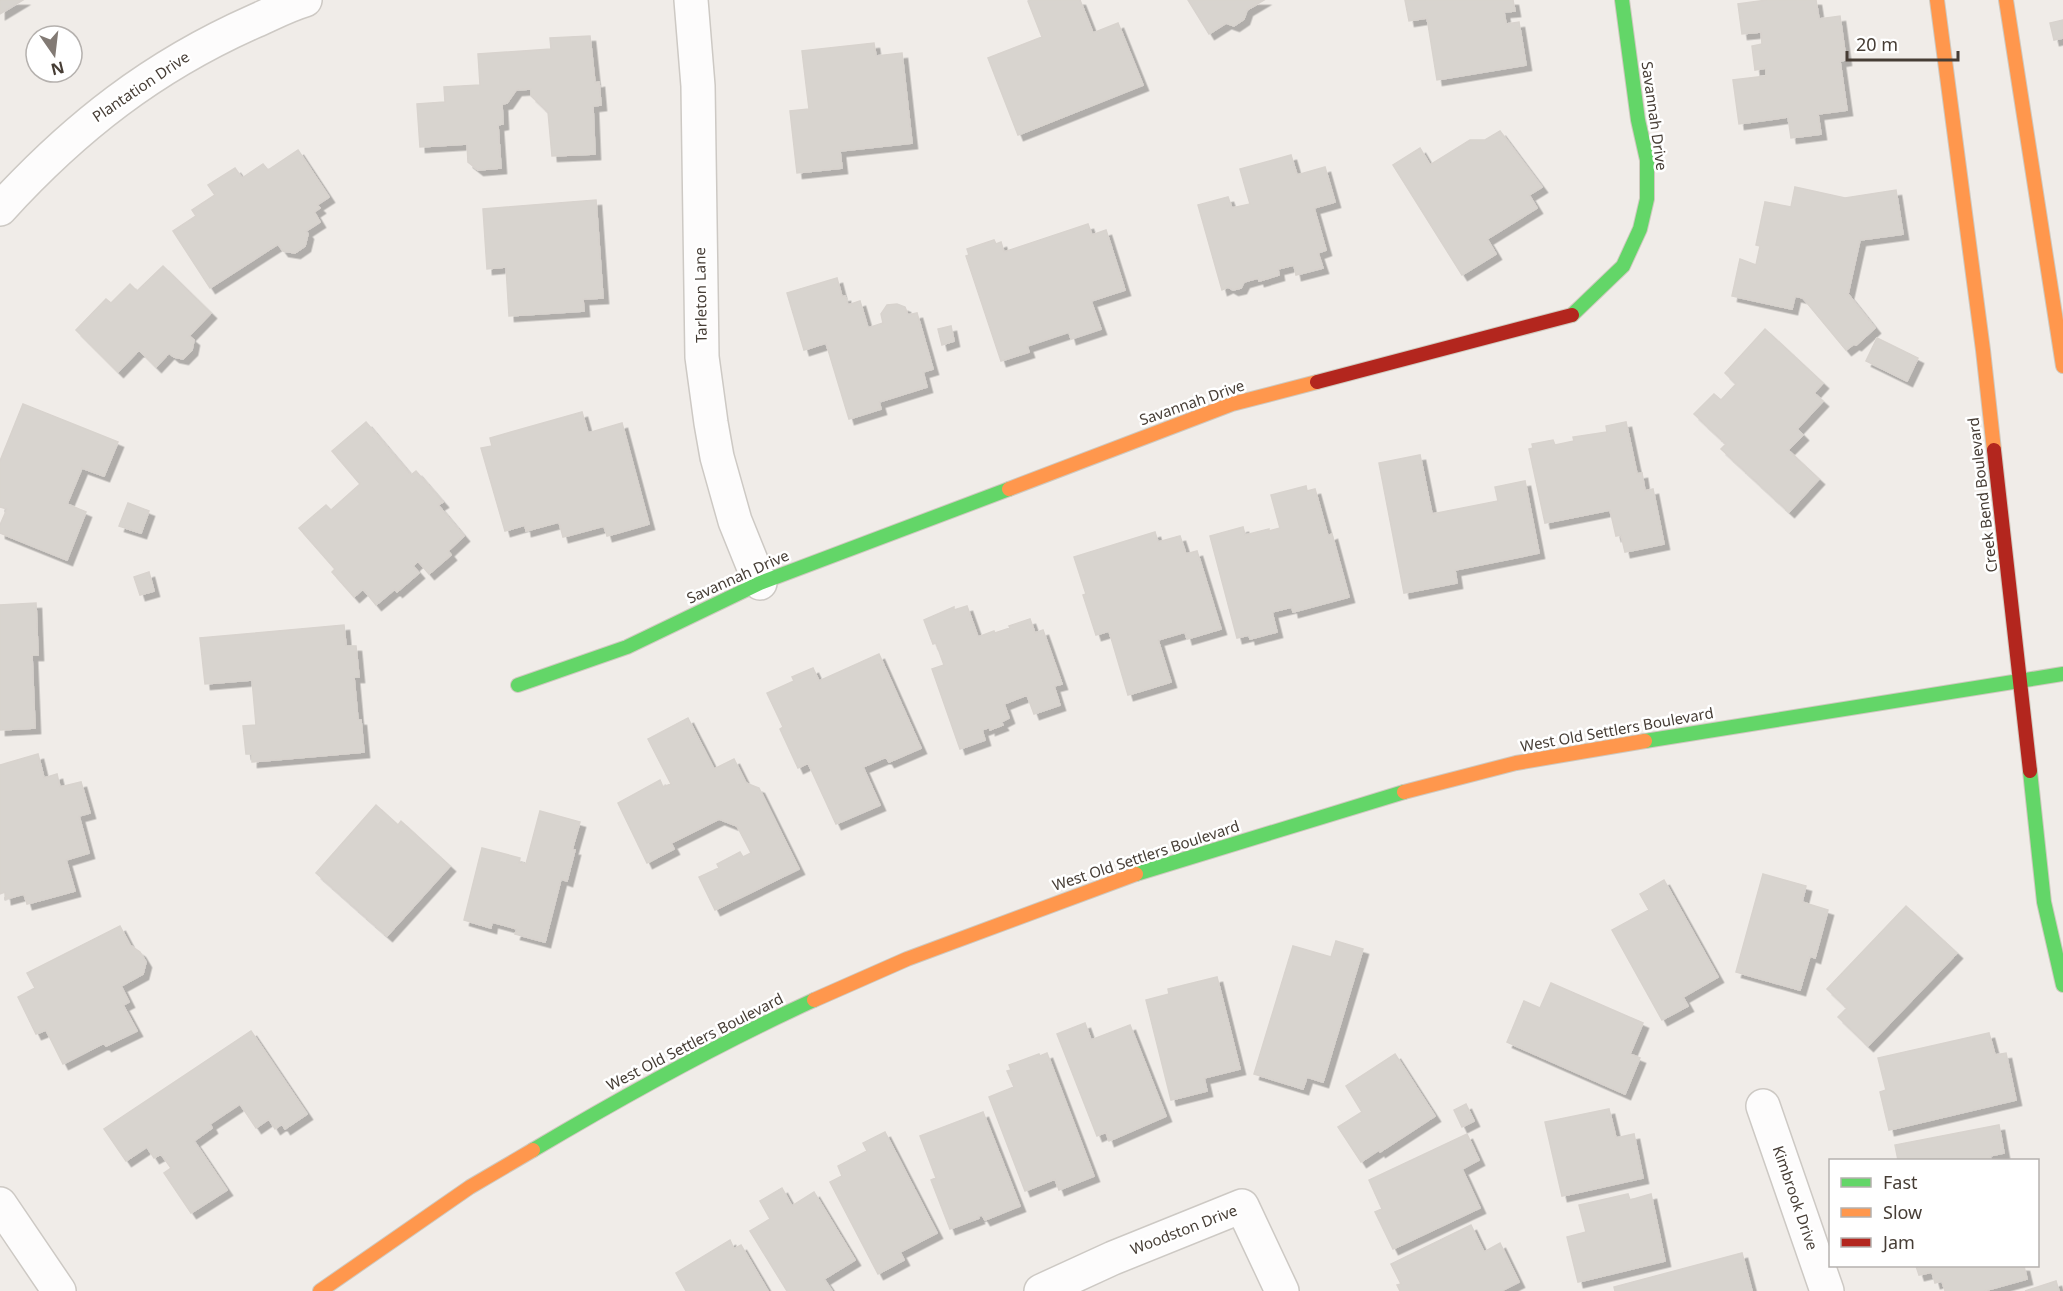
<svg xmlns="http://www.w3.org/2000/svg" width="2063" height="1291" font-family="'Noto Sans',sans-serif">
	<defs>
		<filter id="shadow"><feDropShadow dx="5.5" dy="5.5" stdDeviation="0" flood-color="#0004"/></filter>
	</defs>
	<rect width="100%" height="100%" fill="#f0ece8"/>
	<path fill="#d8d4cf" stroke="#d8d3ce" stroke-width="1.5" filter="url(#shadow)" d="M 0,0 L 23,0 L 0,14 Z
		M 1030,0 L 1080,0 L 1093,33 L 1118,23 L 1143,85 L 1018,135 L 988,58 L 1042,37 L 1028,1 Z
		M 1188,0 L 1264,0 L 1247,10 L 1244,19 L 1234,26 L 1226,23 L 1209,34 Z
		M 1405,0 L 1513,0 L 1515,11 L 1504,12 L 1506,24 L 1519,22 L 1526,65 L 1437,80 L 1427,18 L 1409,21 Z
		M 1767,0 L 1816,0 L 1819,19 L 1840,16 L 1846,60 L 1840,61 L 1847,110 L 1818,114 L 1821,134 L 1791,138 L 1788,117 L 1739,124 L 1733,80 L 1766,76 L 1766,68 L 1755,70 L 1752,46 L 1762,44 L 1761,32 L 1742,34 L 1738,4 Z
		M 2063,20 L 2063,38 L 2054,40 L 2050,23 Z
		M 590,36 L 595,83 L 599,82 L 601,105 L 593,106 L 595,154 L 552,156 L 548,112 L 531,96 L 531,89 L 516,90 L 507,103 L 502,104 L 503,124 L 498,125 L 501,168 L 478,170 L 468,162 L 467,144 L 420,147 L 417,104 L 445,102 L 444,87 L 480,85 L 478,54 L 551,49 L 550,38 Z
		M 874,43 L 876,56 L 902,53 L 912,143 L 840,151 L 842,168 L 797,173 L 790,111 L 809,109 L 802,51 Z
		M 1500,131 L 1542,187 L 1529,195 L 1537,208 L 1487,239 L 1496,254 L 1462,275 L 1393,165 L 1420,148 L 1430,165 L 1470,140 L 1485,140 Z
		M 298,150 L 329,197 L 317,205 L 320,208 L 314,212 L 320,222 L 306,231 L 308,234 L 305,246 L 295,253 L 283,251 L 278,244 L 210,288 L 173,231 L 196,216 L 192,210 L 215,195 L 208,185 L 235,168 L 242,178 L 263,164 L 268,170 Z
		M 1291,155 L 1297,175 L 1325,167 L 1335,202 L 1314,208 L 1326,250 L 1318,253 L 1323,268 L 1296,275 L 1294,265 L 1278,269 L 1279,275 L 1259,281 L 1258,278 L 1244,282 L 1241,288 L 1233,290 L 1228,287 L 1222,290 L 1198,205 L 1228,197 L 1232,208 L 1250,204 L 1240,169 Z
		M 1795,187 L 1845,198 L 1896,190 L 1903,234 L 1860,240 L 1848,294 L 1875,328 L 1856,345 L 1854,344 L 1846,350 L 1803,298 L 1795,296 L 1792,309 L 1732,296 L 1740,259 L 1756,265 L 1760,246 L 1756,245 L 1765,202 L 1791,207 Z
		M 596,200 L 603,298 L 583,299 L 584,311 L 509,316 L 506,267 L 487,269 L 483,209 Z
		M 1088,224 L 1092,235 L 1106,230 L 1125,290 L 1091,301 L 1101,329 L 1071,339 L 1069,332 L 1027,346 L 1029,352 L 1001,361 L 966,256 L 969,255 L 967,249 L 994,240 L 996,244 L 1001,242 L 1004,252 Z
		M 163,266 L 211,313 L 189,336 L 194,340 L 192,350 L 183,359 L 174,357 L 169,353 L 156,367 L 139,350 L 118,372 L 76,330 L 106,299 L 111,303 L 130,284 L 137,291 Z
		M 837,278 L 842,297 L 845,296 L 848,305 L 860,301 L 868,328 L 883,323 L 881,314 L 887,305 L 897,304 L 905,307 L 908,315 L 917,313 L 933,369 L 923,372 L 927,387 L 879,402 L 881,409 L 849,419 L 826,343 L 804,350 L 787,293 Z
		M 951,326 L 954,341 L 942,345 L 938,329 Z
		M 1765,329 L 1823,383 L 1814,393 L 1823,401 L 1797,429 L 1803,435 L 1788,450 L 1819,479 L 1789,512 L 1721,449 L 1726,444 L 1694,414 L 1714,394 L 1721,400 L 1736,384 L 1725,373 Z
		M 1877,338 L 1918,358 L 1907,381 L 1866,361 Z
		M 23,404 L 118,442 L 104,476 L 82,468 L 67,504 L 86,512 L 67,560 L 0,533 L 0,525 L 7,509 L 0,507 L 0,461 Z
		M 582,412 L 588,433 L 622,423 L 649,524 L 607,536 L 604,526 L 563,537 L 559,522 L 526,531 L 525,525 L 505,531 L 481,448 L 492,446 L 490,438 Z
		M 366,422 L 411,475 L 416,471 L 443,502 L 438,505 L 464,536 L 448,551 L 451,555 L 429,574 L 418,561 L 413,566 L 419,573 L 397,592 L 395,589 L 376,605 L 363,589 L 354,597 L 332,572 L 335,569 L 299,528 L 326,505 L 331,510 L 360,484 L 332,451 Z
		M 1626,422 L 1637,474 L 1642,473 L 1645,491 L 1653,489 L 1664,544 L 1625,552 L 1621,535 L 1616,536 L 1610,510 L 1545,523 L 1529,449 L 1533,448 L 1532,444 L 1553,440 L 1555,445 L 1574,441 L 1573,437 L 1607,432 L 1606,426 Z
		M 1420,455 L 1432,514 L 1498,501 L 1495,487 L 1525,481 L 1539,553 L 1455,570 L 1457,583 L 1404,593 L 1379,463 Z
		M 1306,486 L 1307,491 L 1315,489 L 1328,536 L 1332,534 L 1349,597 L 1293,612 L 1292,607 L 1272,612 L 1277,632 L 1250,639 L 1249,635 L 1237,638 L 1210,536 L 1243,527 L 1245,535 L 1269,529 L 1269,531 L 1280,528 L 1271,495 Z
		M 128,503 L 149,511 L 141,533 L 119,526 Z
		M 1155,532 L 1158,542 L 1180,536 L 1186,554 L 1197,551 L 1221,629 L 1187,639 L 1185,632 L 1158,640 L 1171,682 L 1128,695 L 1109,631 L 1096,635 L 1083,595 L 1086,594 L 1074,557 Z
		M 149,572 L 154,591 L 140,595 L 134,577 Z
		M 36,603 L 38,655 L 32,655 L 35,728 L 0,730 L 0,605 Z
		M 967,606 L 978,637 L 994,631 L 995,633 L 1010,628 L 1009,626 L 1030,619 L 1035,633 L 1043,630 L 1062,684 L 1054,686 L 1060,705 L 1034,714 L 1027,695 L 1004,704 L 1009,718 L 1001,722 L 1003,725 L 990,730 L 990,727 L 982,730 L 985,740 L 960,749 L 932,669 L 944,665 L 936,643 L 933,644 L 924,620 L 954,607 L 954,610 Z
		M 344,625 L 346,646 L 356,646 L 359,677 L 354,677 L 358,720 L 361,720 L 364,752 L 252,762 L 252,754 L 246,754 L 243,726 L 256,725 L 252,680 L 205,684 L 200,638 Z
		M 879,654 L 921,748 L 889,762 L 886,757 L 863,767 L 880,805 L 836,824 L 808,763 L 798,768 L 780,729 L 783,727 L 767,693 L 794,681 L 792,677 L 813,668 L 819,681 Z
		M 688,718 L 714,769 L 734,759 L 746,783 L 759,788 L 799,869 L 715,910 L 699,877 L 719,868 L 717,864 L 740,852 L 743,857 L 751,853 L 737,826 L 719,819 L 671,843 L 674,849 L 647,863 L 618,803 L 660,780 L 663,787 L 671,784 L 648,739 Z
		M 38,754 L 44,778 L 57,774 L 60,787 L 81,782 L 90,813 L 79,816 L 89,853 L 66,860 L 75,891 L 27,904 L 24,894 L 6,899 L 5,892 L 0,894 L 0,765 Z
		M 376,805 L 398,825 L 401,821 L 450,866 L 387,936 L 316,873 Z
		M 540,811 L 580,822 L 572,850 L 575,850 L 567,881 L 561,879 L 545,942 L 515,934 L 517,929 L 492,922 L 491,928 L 464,920 L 482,848 L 520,858 L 519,863 L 526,864 Z
		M 1763,874 L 1806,886 L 1802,902 L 1828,910 L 1815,958 L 1810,956 L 1800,990 L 1736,972 Z
		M 1664,880 L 1718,977 L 1683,997 L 1688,1006 L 1662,1020 L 1612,930 L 1649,910 L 1640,894 Z
		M 1906,906 L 1957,953 L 1868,1046 L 1838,1017 L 1847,1008 L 1827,989 Z
		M 120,926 L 130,945 L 140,952 L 146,962 L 143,974 L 121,986 L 129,1002 L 123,1005 L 137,1031 L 106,1046 L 104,1043 L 63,1064 L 46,1030 L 36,1034 L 18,997 L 35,988 L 27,973 Z
		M 1336,941 L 1363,949 L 1323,1082 L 1307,1077 L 1303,1089 L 1254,1074 L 1293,946 L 1331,957 Z
		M 1217,977 L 1240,1069 L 1204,1078 L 1207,1091 L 1171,1100 L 1146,1000 L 1169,994 L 1168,989 Z
		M 1551,983 L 1643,1023 L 1630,1054 L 1640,1058 L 1625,1094 L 1507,1042 L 1524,1001 L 1540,1008 Z
		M 1085,1023 L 1091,1040 L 1130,1025 L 1166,1116 L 1109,1141 L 1106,1132 L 1097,1136 L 1057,1034 Z
		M 251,1031 L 307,1114 L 285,1129 L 282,1124 L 275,1129 L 269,1119 L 256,1128 L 240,1104 L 210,1124 L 212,1128 L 194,1141 L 227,1190 L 191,1213 L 164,1173 L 171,1168 L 161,1154 L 154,1158 L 147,1147 L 126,1161 L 104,1129 Z
		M 1989,1033 L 1995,1055 L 2006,1053 L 2016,1100 L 1889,1130 L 1880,1092 L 1886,1090 L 1878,1058 Z
		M 1047,1053 L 1094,1176 L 1059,1190 L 1055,1179 L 1025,1191 L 989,1097 L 1014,1087 L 1007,1071 L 1011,1070 L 1009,1065 L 1039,1054 L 1040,1056 Z
		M 1395,1054 L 1435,1116 L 1380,1152 L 1379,1150 L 1361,1162 L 1338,1127 L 1362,1112 L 1346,1086 Z
		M 1466,1104 L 1474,1121 L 1462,1127 L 1454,1110 Z
		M 1609,1109 L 1616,1138 L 1634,1134 L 1643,1178 L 1562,1196 L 1545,1122 Z
		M 983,1112 L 1020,1206 L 985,1220 L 982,1215 L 978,1216 L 979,1218 L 950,1229 L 931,1180 L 936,1178 L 920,1136 Z
		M 1999,1125 L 2004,1153 L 1990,1156 L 1991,1160 L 1898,1160 L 1895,1145 Z
		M 885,1132 L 937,1233 L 900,1252 L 904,1260 L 878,1274 L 830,1182 L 842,1176 L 838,1166 L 867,1151 L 863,1143 Z
		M 1467,1134 L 1479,1160 L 1462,1169 L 1480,1208 L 1393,1249 L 1375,1212 L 1382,1209 L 1369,1180 Z
		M 782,1188 L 792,1206 L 814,1192 L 855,1260 L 824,1279 L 832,1291 L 787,1291 L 750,1231 L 770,1219 L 760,1201 Z
		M 1628,1194 L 1630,1200 L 1651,1194 L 1665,1261 L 1578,1282 L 1567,1237 L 1586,1232 L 1579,1205 Z
		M 1471,1225 L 1484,1252 L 1500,1243 L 1519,1282 L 1501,1291 L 1400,1291 L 1397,1285 L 1401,1284 L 1391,1264 Z
		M 730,1240 L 734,1249 L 741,1245 L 768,1291 L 686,1291 L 676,1273 Z
		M 1742,1253 L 1752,1291 L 1615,1291 L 1614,1287 Z
		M 1916,1266 L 2024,1266 L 2027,1279 L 1984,1291 L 1945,1291 L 1942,1281 L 1935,1283 L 1932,1272 L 1919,1275 Z
		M 2056,1281 L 2059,1291 L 2025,1291 Z"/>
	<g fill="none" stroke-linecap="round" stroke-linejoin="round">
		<defs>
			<path id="street" d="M 691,0 L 698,86 L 702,357 L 711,423 L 717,457 L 735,521 L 760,583
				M 0,209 C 75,127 153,66 255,21 C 271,14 288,5 305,0
				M 1763,1106 L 1827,1291
				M 0,1204 L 59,1291
				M 1041,1291 L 1113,1258 L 1242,1206 L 1282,1291"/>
			<path id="fast" d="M 1572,315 L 1623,266 L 1640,229 L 1647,199 L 1647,160 L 1638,120 L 1622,0
				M 518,685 L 627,647 L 760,583 L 1009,489
				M 1645,741 L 2063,674
				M 2030,771 L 2044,902 L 2063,985
				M 1136,874 L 1404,792
				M 533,1150 C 624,1096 717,1044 814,1000"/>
			<path id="slow" d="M 1937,0 L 1983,350 L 1994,450
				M 2006,0 L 2063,366
				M 1009,489 L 1232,404 L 1317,382
				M 1404,792 L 1516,763 L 1645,741
				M 814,1000 L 907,959 L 1136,874
				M 320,1291 L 470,1187 L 533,1150"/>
			<path id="jam" d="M 1317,382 L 1572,315
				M 1994,450 L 2030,771"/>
		</defs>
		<use href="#street" stroke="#cdc9c4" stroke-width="36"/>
		<use href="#fast" stroke="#cfc9bf" stroke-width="16"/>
		<use href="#slow" stroke="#cfc9bf" stroke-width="16"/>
		<use href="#jam" stroke="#cfc9bf" stroke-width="16"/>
		<use href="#street" stroke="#fdfcfc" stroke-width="33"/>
		<use href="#fast" stroke="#63d668" stroke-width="14"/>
		<use href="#slow" stroke="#ff974d" stroke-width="14"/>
		<use href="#jam" stroke="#b3261e" stroke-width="14"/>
	</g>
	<g text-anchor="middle" stroke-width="5" stroke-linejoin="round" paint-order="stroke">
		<g font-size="15" fill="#463d35" stroke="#fff">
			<text transform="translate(141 87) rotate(-34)" y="5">Plantation Drive</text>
			<text transform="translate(1654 116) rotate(82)" y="5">Savannah Drive</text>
			<text transform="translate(701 295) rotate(-91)" y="5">Tarleton Lane</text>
			<text transform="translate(1192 403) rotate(-19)" y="5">Savannah Drive</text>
			<text transform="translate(1983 495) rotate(-97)" y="5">Creek Bend Boulevard</text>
			<text transform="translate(738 577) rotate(-24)" y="5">Savannah Drive</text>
			<text transform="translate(1617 730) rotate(-10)" y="5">West Old Settlers Boulevard</text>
			<text transform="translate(1146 856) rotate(-18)" y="5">West Old Settlers Boulevard</text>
			<text transform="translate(695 1042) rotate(-27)" y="5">West Old Settlers Boulevard</text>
			<text transform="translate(1795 1198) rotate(71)" y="5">Kimbrook Drive</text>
			<text transform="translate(1184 1230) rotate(-21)" y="5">Woodston Drive</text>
		</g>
	</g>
	<rect x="1829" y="1159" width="210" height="108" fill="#ffffff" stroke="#b5b1ae" stroke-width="1.5"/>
	<rect x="1841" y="1178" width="30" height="9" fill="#63d668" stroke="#b5b1ae" stroke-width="1.5"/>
	<text x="1883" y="1189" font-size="18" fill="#463d35">Fast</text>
	<rect x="1841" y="1208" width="30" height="9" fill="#ff974d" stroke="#b5b1ae" stroke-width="1.5"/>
	<text x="1883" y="1219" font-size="18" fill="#463d35">Slow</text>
	<rect x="1841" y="1238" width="30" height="9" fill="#b3261e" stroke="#b5b1ae" stroke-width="1.5"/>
	<text x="1883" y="1249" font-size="18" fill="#463d35">Jam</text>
	<g transform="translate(54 54) rotate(166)"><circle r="28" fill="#ffffff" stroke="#b5b1ae" stroke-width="1.5"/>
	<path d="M0-4.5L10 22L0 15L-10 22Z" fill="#827a74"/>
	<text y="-9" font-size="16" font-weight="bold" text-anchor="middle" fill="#463d35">N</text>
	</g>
	<path d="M1847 51v9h111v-9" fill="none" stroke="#463d35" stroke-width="3"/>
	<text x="1856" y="51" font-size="18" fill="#463d35" stroke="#ffffff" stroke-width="4.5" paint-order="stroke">20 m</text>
</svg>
